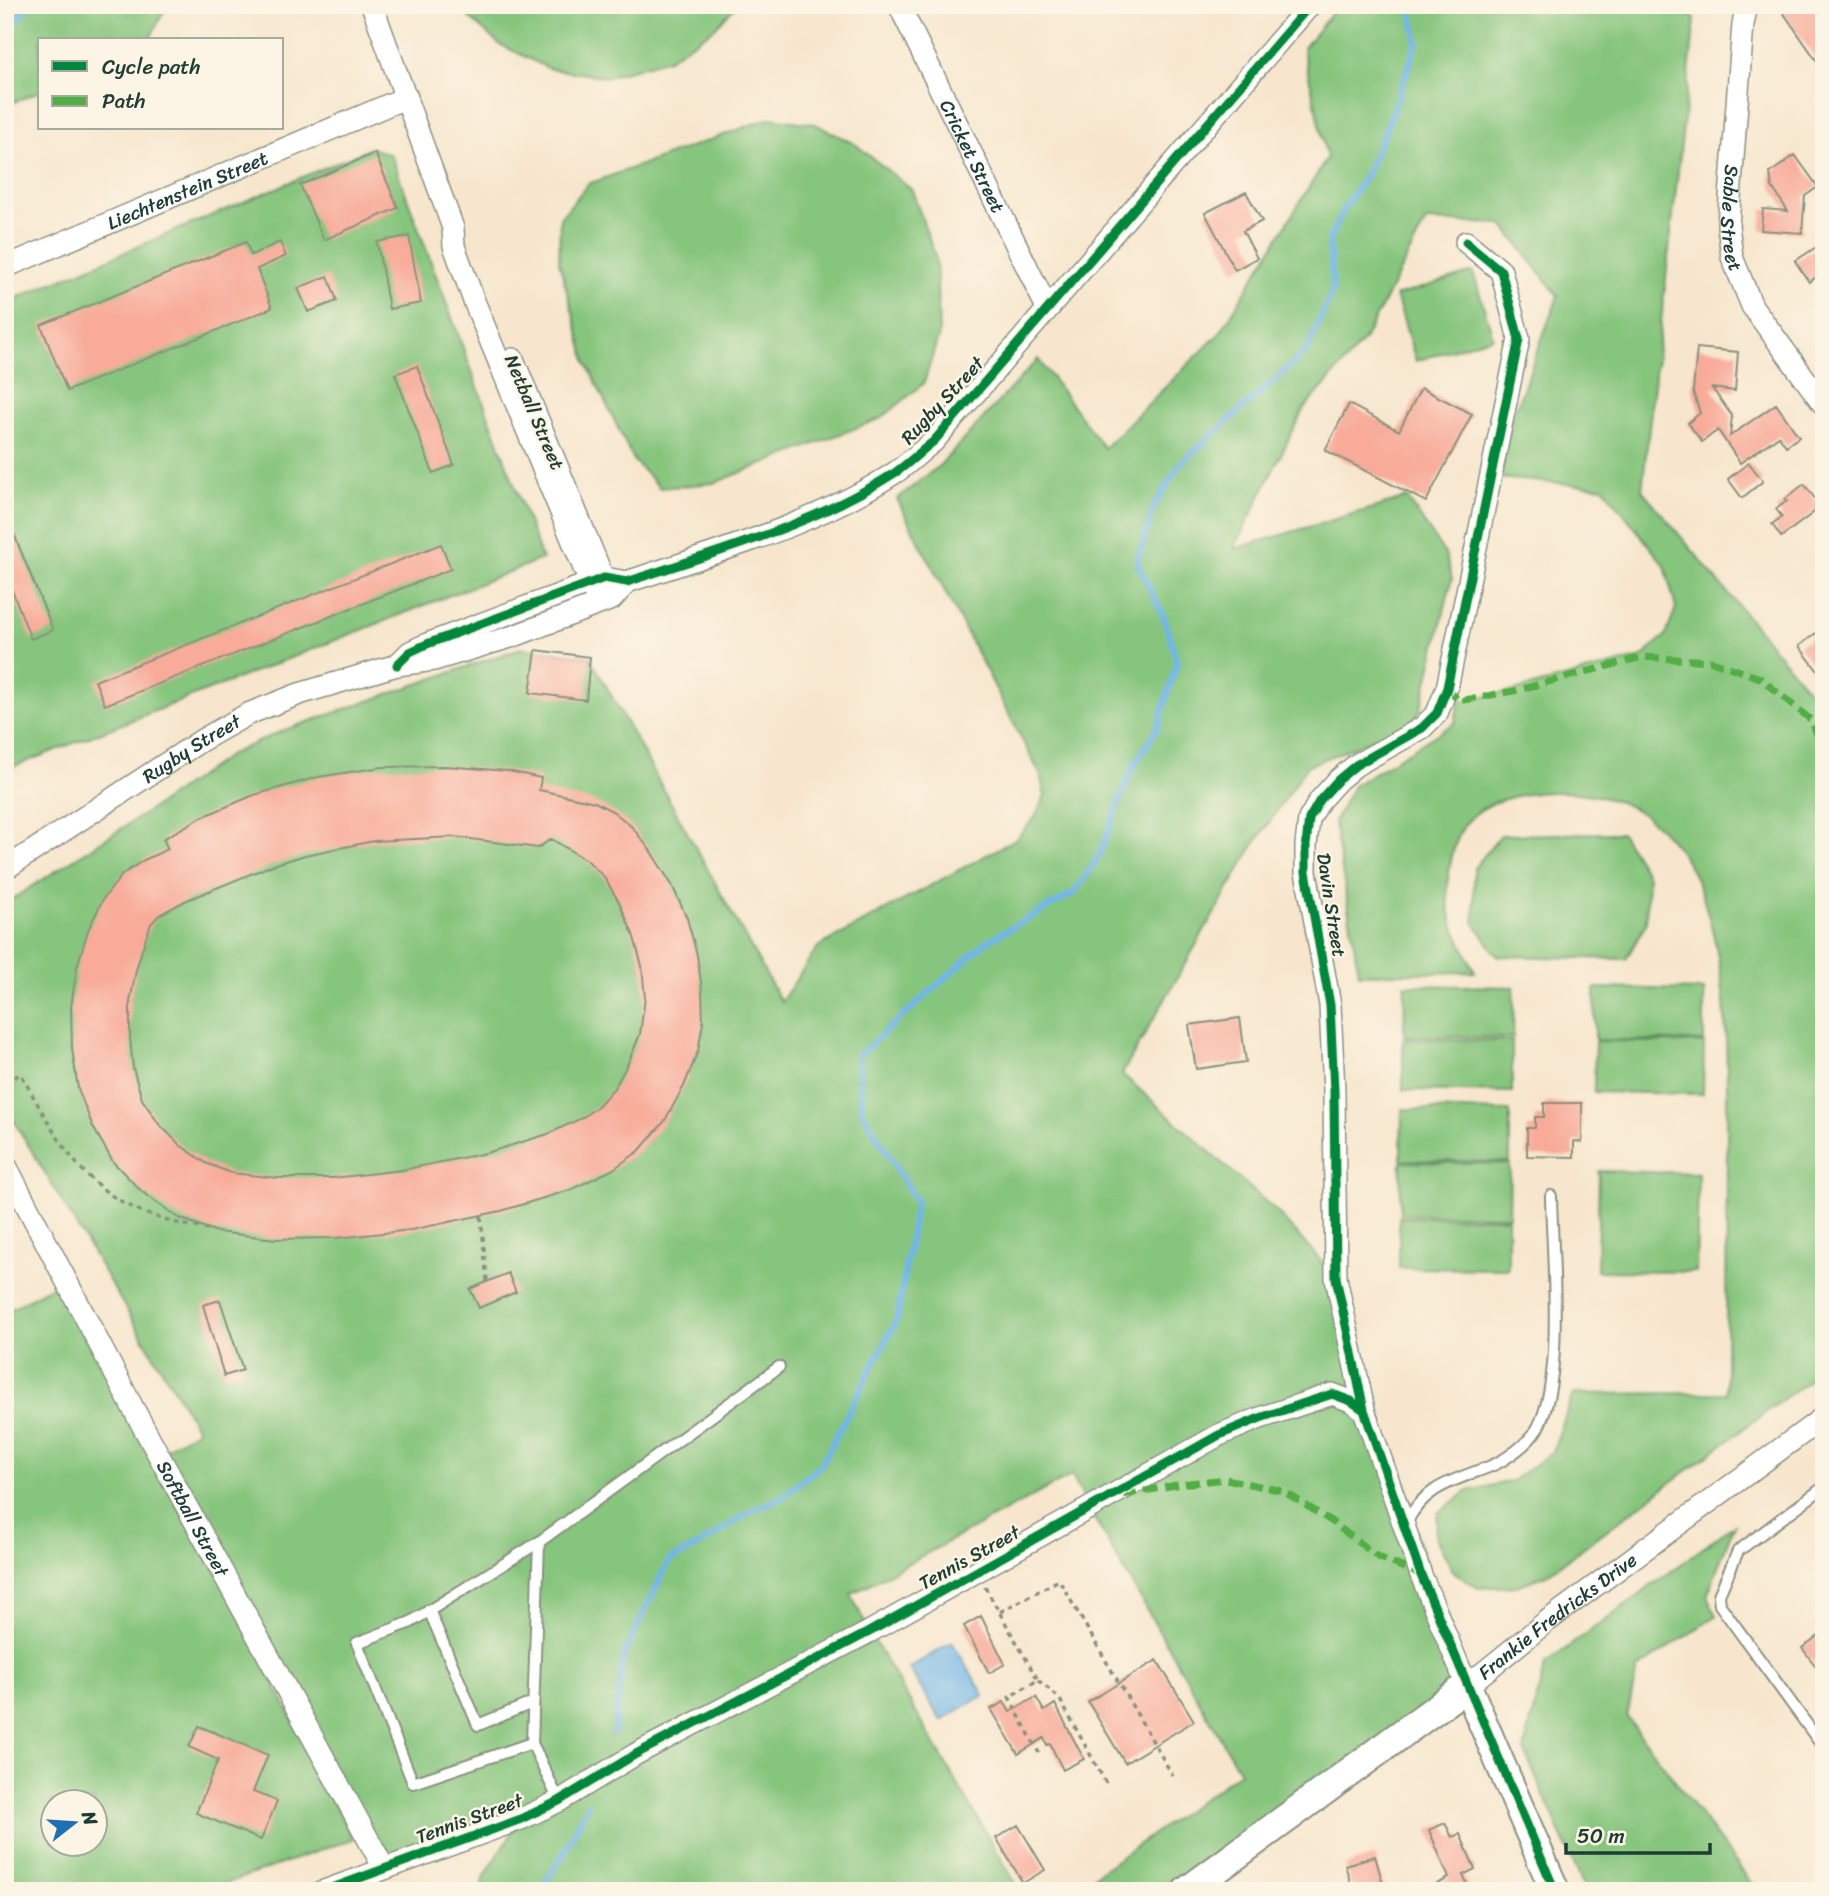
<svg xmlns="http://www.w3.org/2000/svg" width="1829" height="1896" font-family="Sriracha,sans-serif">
	<rect width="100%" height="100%" fill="#fcf5e5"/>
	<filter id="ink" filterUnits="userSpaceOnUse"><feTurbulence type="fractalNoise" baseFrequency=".0143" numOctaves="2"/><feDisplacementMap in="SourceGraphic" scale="14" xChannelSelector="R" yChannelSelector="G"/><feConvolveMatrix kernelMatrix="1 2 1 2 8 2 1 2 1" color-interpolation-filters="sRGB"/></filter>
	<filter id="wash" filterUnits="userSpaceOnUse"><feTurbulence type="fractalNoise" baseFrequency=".00686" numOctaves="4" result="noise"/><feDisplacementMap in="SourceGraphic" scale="28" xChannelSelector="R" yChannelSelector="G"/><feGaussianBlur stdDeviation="1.57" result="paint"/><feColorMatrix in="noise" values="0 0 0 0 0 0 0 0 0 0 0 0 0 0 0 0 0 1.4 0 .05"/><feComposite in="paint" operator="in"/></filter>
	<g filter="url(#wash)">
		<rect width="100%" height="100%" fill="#f7e6cd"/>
		<path fill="#86c57d" stroke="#528158" stroke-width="2" fill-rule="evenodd" d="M 5,5 L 167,5 L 149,40 L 40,40 L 40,91 L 5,106 Z
			M 455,5 L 737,5 L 715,28 L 668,59 L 607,77 L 550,69 L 499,44 Z
			M 1338,5 L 1684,5 L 1695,20 L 1642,490 L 1824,709 L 1824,1369 L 1546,1575 L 1516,1586 L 1478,1588 L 1453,1571 L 1435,1536 L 1438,1513 L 1468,1491 L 1512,1481 L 1553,1451 L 1573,1394 L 1726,1393 C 1726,1311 1727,1230 1727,1149 C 1727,1060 1731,971 1699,887 C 1688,858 1667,831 1641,813 C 1602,785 1500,782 1467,822 C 1452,839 1446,880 1448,903 C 1450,924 1466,952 1475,972 L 1359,974 L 1334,822 L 1353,786 L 1455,723 L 1459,701 L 1514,691 L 1642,657 L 1666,635 L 1676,608 L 1665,566 L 1603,487 L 1500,478 L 1510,424 L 1558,296 L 1502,224 L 1426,221 L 1364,340 L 1303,410 L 1234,549 L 1407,498 L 1445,554 L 1452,578 L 1420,712 L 1408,725 L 1307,766 L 1250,851 L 1122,1074 L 1277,1212 L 1336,1278 L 1343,1316 L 1467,1686 L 1187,1891 L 1073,1891 L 1240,1772 L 1089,1509 L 1072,1475 L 851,1594 L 869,1632 L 1020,1891 L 480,1891 L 485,1876 L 520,1820 L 384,1868 L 158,1453 L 198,1430 L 5,1106 L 5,904 L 159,804 L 231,754 L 282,731 L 521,648 L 590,657 L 781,1002 L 818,947 L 1016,839 L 1034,819 L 1045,796 L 1040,774 L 897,499 L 940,465 L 1038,359 L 1104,448 L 1220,333 L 1327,158 L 1303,49 Z
			M 770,118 L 815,124 L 855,144 L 912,190 L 936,259 L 939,334 L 924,383 L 882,418 L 714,483 L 660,488 L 634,461 L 587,364 L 559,262 L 560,218 L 588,184 Z
			M 371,148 L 391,155 L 542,559 L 5,770 L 5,303 Z
			M 1473,272 L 1493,337 L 1416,361 L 1396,296 Z
			M 1621,833 L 1648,876 L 1646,924 L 1626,959 L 1497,956 L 1474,922 L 1474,868 L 1501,835 Z
			M 1405,985 L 1514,987 L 1513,1038 L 1404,1036 Z
			M 1595,988 L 1704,990 L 1704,1041 L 1595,1040 Z
			M 1403,1039 L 1512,1041 L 1512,1092 L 1403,1090 Z
			M 1595,1041 L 1704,1043 L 1703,1094 L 1594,1092 Z
			M 1402,1109 L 1510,1111 L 1510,1162 L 1401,1160 Z
			M 1401,1162 L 1510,1164 L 1509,1216 L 1400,1214 Z
			M 1599,1171 L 1698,1173 L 1696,1272 L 1597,1271 Z
			M 1399,1217 L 1508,1218 L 1508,1269 L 1399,1268 Z
			M 56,1284 L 240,1615 L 353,1839 L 204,1891 L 5,1891 L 5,1312 ZM 52,1801 L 94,1801 L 94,1843 L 52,1843 Z
			M 1734,1525 L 1707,1596 L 1716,1616 L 1637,1669 L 1627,1717 L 1757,1891 L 1586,1891 L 1524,1750 L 1545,1664 Z"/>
		<path fill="#71b6e8" stroke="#487a8e" stroke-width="2" d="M 952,1642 L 984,1695 L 941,1721 L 909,1668 Z"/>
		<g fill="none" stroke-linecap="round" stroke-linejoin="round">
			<path stroke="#71b6e8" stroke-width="6" d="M 5,28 L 18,20 L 28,5
				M 614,1733 L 623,1657 L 668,1562 L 708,1540 L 749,1512 L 781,1498 L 821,1465 L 897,1319 L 916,1201 L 862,1111 L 858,1056 L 987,941 L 1074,893 L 1098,858 L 1132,769 L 1158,727 L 1177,662 L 1163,615 L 1137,563 L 1154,506 L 1181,463 L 1306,352 L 1333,289 L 1329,240 L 1344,208 L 1365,177 L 1393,112 L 1417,41 L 1410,5
				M 540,1891 L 564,1853 L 588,1805"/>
		</g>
		<g id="blocks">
			<path fill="#f8ab99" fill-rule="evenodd" d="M 1778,5 L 1824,5 L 1824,71 Z
				M 375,153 L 398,208 L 324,240 L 300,185 Z
				M 1795,155 L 1818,187 L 1805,196 L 1802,233 L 1761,230 L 1763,209 L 1788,211 L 1772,187 L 1770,173 Z
				M 1246,192 L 1262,221 L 1243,231 L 1257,258 L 1235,270 L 1205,213 Z
				M 409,236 L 421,303 L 389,309 L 377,242 Z
				M 246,242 L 251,255 L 280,242 L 286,256 L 257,269 L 272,308 L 67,391 L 41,325 Z
				M 1824,242 L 1824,272 L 1809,282 L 1795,261 Z
				M 328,276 L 337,301 L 308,312 L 298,288 Z
				M 1697,348 L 1738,352 L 1735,391 L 1712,388 L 1732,416 L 1730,436 L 1776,404 L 1799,437 L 1786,446 L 1779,436 L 1740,463 L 1718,430 L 1702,442 L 1688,423 L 1700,413 L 1693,391 Z
				M 417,366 L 454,465 L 433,473 L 395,374 Z
				M 1421,388 L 1472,414 L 1426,502 L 1325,450 L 1349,404 L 1399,431 Z
				M 1749,463 L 1763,481 L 1742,498 L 1728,479 Z
				M 1804,484 L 1821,507 L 1781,537 L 1772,524 L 1782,517 L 1776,509 L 1787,501 L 1785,499 Z
				M 5,512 L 53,630 L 31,639 L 5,572 Z
				M 441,544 L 451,569 L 105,705 L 95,681 Z
				M 1824,627 L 1824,679 L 1799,646 Z
				M 536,650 L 590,657 L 586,700 L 530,693 Z
				M 445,766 L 508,771 L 541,778 L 539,790 L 595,802 L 614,812 L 632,827 L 650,850 L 672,885 L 687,918 L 697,955 L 702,989 L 703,1023 L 698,1051 L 684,1086 L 664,1122 L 639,1151 L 612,1170 L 570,1190 L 501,1211 L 411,1230 L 337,1238 L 276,1239 L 217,1232 L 177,1217 L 141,1191 L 113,1162 L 93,1127 L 78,1089 L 72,1049 L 71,1007 L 77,967 L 88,930 L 103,899 L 123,874 L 144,860 L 168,849 L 163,839 L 202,817 L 254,795 L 318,777 L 382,767 ZM 455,837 L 538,848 L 551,839 L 588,861 L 604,877 L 619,902 L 633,934 L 642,966 L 645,998 L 640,1034 L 629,1061 L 615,1087 L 598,1106 L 582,1118 L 548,1134 L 486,1153 L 402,1170 L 333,1178 L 278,1178 L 231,1173 L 206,1163 L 180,1145 L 159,1124 L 142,1099 L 133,1068 L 130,1037 L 130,1002 L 136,970 L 145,940 L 151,924 L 159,915 L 185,901 L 270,866 L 305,855 L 374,841 Z
				M 1240,1018 L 1246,1062 L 1196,1069 L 1189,1025 Z
				M 1544,1103 L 1582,1103 L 1582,1142 L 1574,1141 L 1574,1157 L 1527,1156 L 1527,1128 L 1535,1128 L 1535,1117 L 1544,1117 Z
				M 508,1273 L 516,1292 L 479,1308 L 470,1289 Z
				M 220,1300 L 243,1370 L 224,1376 L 203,1305 Z
				M 981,1616 L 1005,1664 L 989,1673 L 964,1626 Z
				M 1824,1631 L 1824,1677 L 1802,1648 Z
				M 1157,1660 L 1194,1721 L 1125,1763 L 1088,1702 Z
				M 1036,1697 L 1044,1711 L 1055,1704 L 1084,1759 L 1063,1770 L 1050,1744 L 1047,1745 L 1044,1738 L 1018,1754 L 991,1709 L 1004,1702 L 1010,1712 Z
				M 199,1726 L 268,1755 L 253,1792 L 277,1801 L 261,1840 L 196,1813 L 218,1760 L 189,1747 Z
				M 1445,1823 L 1452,1837 L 1460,1834 L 1475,1869 L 1463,1875 L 1470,1891 L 1423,1891 L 1449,1878 L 1429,1830 Z
				M 1018,1825 L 1045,1870 L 1023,1883 L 996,1838 Z
				M 1375,1856 L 1385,1891 L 1353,1891 L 1345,1865 Z"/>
		</g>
	</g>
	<g filter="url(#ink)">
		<use href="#blocks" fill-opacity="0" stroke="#8b9280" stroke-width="2"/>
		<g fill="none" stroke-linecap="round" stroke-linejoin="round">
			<defs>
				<path id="service" d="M 1824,1487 L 1738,1551 L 1719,1595 L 1720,1605 L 1824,1748
					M 1406,1524 C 1423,1486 1456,1480 1491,1466 C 1506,1460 1529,1443 1537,1429 C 1565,1381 1552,1255 1551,1196
					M 429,1610 L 478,1725 L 532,1703
					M 532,1743 L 413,1783 L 357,1643 L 411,1622 L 539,1542
					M 559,1801 L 532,1743 L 539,1542 L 779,1367"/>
				<g id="minor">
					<path d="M 372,5 L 453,228 L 454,246 L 474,301 L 595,595"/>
					<path id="s1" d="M 899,5 L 1047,308"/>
					<path id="s2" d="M 1747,5 L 1743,24 L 1728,225 L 1732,257 L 1752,306 L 1824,405"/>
					<path id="s3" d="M 5,267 L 407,97"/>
					<path d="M 513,359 L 609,592"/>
					<path d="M 397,665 L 410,652 L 427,644 L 604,578 L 627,582 C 718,551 815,525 896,472 C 909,463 921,451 934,441 L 1310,5"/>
					<path id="s4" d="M 5,869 L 202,740 L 248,714 L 299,694 L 397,665 L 434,660 L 514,636 L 612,599 L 627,582"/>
					<path id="s5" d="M 5,1164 L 133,1408 L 384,1868"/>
					<path d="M 1364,1410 L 1336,1278 L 1334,1091 L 1330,1005 L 1306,872 L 1306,845 L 1309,819 L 1320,800 L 1338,780 L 1356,765 L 1422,728 L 1437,713 L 1447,688 L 1519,339 L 1501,271 L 1466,242"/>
					<path id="s6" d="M 324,1891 L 521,1819 L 559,1801 L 636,1754 L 869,1632 L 1219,1435 L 1260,1418 L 1332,1394 L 1351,1401 L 1364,1410 L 1421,1575 L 1467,1686 L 1546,1622 L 1824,1417"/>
				</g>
				<path id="tertiary" d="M 1187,1891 L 1467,1686 L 1555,1891"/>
			</defs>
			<use href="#service" stroke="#8b9280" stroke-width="14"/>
			<use href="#minor" stroke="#8b9280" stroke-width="24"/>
			<use href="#tertiary" stroke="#8b9280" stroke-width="32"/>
			<path stroke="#8b9280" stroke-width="3.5" stroke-dasharray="5 5" stroke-linecap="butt" d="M 5,1082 L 21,1074 C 71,1166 98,1212 208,1229
				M 481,1216 L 487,1281
				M 985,1587 L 1038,1680 L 1009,1697 L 1039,1753
				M 1000,1612 L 1059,1580 L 1173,1776
				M 1038,1680 L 1059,1698 L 1107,1785"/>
			<use href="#service" stroke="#fff" stroke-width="10"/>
			<use href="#minor" stroke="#fff" stroke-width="21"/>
			<use href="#tertiary" stroke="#fff" stroke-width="28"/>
			<path stroke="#52ad45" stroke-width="7" stroke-dasharray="14 7" stroke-linecap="butt" d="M 1447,688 L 1459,701 L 1514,691 L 1642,657 L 1712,661 L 1760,678 L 1811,720 L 1824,751
				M 1824,793 L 1818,827 L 1824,851
				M 1123,1495 L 1181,1484 L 1226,1479 L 1283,1491 L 1331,1521 L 1378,1557 L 1421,1575"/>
			<defs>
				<path id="cycleway" d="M 397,665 L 410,652 L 427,644 L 604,578 L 627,582 C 718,551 815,525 896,472 C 909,463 921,451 934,441 L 1310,5
					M 1364,1410 L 1336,1278 L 1334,1091 L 1330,1005 L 1306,872 L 1306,845 L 1309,819 L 1320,800 L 1338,780 L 1356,765 L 1422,728 L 1437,713 L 1447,688 L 1519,339 L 1501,271 L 1466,242
					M 324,1891 L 521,1819 L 559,1801 L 636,1754 L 869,1632 L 1219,1435 L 1260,1418 L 1332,1394 L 1351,1401 L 1364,1410 L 1421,1575 L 1555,1891"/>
			</defs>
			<use href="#cycleway" stroke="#fcf5e5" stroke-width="13"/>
			<use href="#cycleway" stroke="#00873e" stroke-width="9"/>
		</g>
	</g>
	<g text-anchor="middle" stroke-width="5" stroke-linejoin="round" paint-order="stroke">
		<g font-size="19" fill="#1f3d34" stroke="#fcf5e5">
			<text dy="7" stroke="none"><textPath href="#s1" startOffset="168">Cricket Street</textPath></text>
			<text dy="7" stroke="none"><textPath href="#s3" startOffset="198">Liechtenstein Street</textPath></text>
			<text dy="7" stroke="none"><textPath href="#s2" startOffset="214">Sable Street</textPath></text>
			<text transform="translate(942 400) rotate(-47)" y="7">Rugby Street</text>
			<text transform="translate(535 412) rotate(67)" y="7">Netball Street</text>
			<text dy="7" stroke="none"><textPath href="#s4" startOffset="222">Rugby Street</textPath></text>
			<text transform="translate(1332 905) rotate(81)" y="7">Davin Street</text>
			<text dy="7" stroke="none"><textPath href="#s5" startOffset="401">Softball Street</textPath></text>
			<text transform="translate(969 1557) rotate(-29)" y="7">Tennis Street</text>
			<text dy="7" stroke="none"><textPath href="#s6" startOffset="1572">Frankie Fredricks Drive</textPath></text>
			<text transform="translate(469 1818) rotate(-20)" y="7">Tennis Street</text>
		</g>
	</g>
	<rect width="1829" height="1896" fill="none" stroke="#fcf5e5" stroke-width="28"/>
	<rect x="38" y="38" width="245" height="91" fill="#fcf5e5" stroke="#a4ab9e" stroke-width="2"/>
	<rect x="52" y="61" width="35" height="10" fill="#00873e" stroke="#a4ab9e" stroke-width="2"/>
	<text x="102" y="74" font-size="21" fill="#1f3d34">Cycle path</text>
	<rect x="52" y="96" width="35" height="10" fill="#52ad45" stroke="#a4ab9e" stroke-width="2"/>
	<text x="102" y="108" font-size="21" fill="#1f3d34">Path</text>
	<g transform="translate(74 1823) rotate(73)"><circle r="33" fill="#fcf5e5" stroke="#a4ab9e" stroke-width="2"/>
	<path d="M0-5L12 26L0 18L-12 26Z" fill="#1f6fb2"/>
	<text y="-10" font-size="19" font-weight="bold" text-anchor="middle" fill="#1f3d34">N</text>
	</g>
	<path d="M1566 1843v10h144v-10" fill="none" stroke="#1f3d34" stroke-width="3.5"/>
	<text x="1577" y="1843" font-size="21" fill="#1f3d34" stroke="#fcf5e5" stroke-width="5" paint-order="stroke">50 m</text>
</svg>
